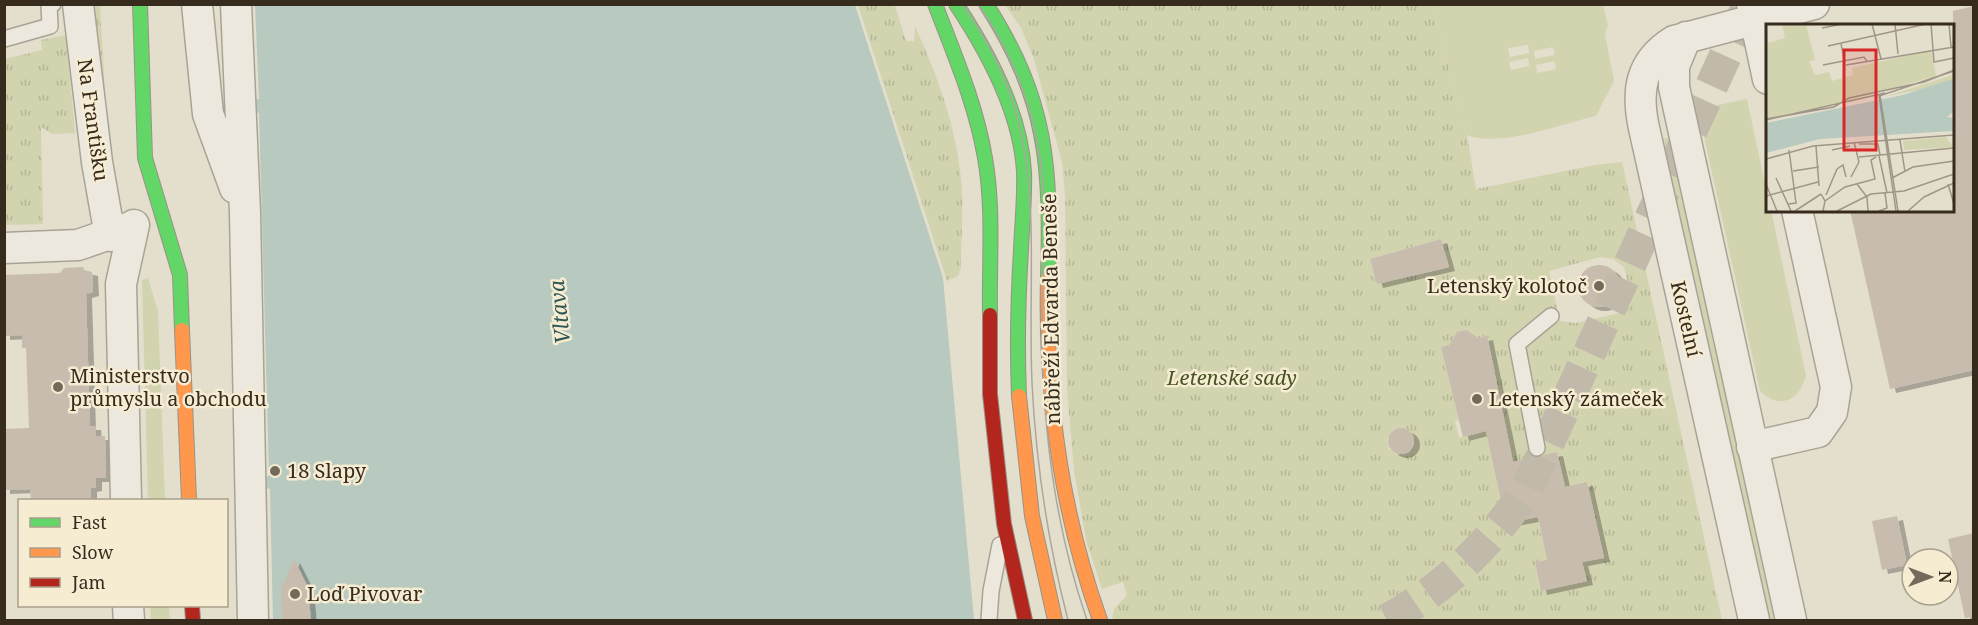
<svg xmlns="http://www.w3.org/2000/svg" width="1978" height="625" font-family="'Noto Serif',serif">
	<defs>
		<pattern id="park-tufts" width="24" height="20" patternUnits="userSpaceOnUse" patternTransform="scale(1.5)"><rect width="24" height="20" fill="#d2d4af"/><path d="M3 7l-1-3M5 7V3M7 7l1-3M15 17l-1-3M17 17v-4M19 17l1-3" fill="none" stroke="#b5b696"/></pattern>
		<filter id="shadow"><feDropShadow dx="6" dy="4" stdDeviation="0" flood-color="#0004"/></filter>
	</defs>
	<rect width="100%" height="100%" fill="#e4decd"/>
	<path fill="#d2d4af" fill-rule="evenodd" d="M 1432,5 L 1603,5 L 1608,26 L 1605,34 L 1614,81 L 1596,116 C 1562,124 1499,148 1467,135 ZM 1528,45 L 1529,53 L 1510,57 L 1508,48 ZM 1553,47 L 1555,55 L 1535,59 L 1534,51 ZM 1528,58 L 1529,66 L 1511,70 L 1509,62 ZM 1555,61 L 1556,69 L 1537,73 L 1536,65 Z
		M 1747,99 L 1768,198 L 1768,210 L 1771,210 L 1806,376 C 1799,401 1779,410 1760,391 L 1698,109 Z
		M 1672,137 L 1784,620 L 1761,620 L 1662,139 Z
		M 148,278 L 158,311 L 165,500 L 148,500 L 142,280 Z
		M 150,606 L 169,606 L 170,620 L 151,620 Z"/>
	<path fill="url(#park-tufts)" fill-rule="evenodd" d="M 87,5 L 100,5 L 107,126 Z
		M 858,5 L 897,5 L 895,6 L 906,41 L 914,41 L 915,26 C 937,75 956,125 961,180 C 964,208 961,238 961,267 L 958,276 L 947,281 Z
		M 1005,5 L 1432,5 L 1467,135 L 1476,189 L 1595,165 L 1622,162 L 1722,620 L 1115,620 L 1112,617 L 1114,609 L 1127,595 L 1123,582 L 1102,589 L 1086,540 L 1074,470 L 1067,390 L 1065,195 L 1062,162 L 1034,59 L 1021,28 ZM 1441,239 L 1448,268 L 1377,283 L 1370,259 ZM 1600,257 L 1613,259 L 1624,267 C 1630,286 1629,296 1619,313 L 1576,323 L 1560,321 L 1549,271 ZM 1457,332 L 1474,339 L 1487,336 L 1495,371 L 1476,434 L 1459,437 L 1455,421 L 1459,420 L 1441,347 L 1454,344 L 1453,339 ZM 1403,428 L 1412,433 L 1414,444 L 1409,453 L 1398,455 L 1389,449 L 1387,439 L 1393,430 ZM 1557,452 L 1565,487 L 1587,483 L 1604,557 L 1582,562 L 1586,580 L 1541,591 L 1535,563 L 1547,560 L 1525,460 Z
		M 66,35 L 75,133 L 52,134 L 41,127 L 43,224 L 5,225 L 5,59 L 42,50 L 41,40 Z"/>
	<path fill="#b8c9bf" d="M 255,5 L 855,5 L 943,278 L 974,620 L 273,620 L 270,489 L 266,488 L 266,477 L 269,476 L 259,113 L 254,112 L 254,100 L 259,99 Z"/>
	<path fill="#c8bcae" filter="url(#shadow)" d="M 1974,6 L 1974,370 L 1890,389 L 1850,210 L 1953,210 L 1953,11 Z
		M 1441,239 L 1449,267 L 1377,284 L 1370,259 Z
		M1578 286a21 21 0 1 1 42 0a21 21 0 1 1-42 0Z
		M 83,267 L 84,270 L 92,272 L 93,292 L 86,294 L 90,426 L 95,426 L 96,436 L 105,436 L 106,478 L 96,478 L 96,487 L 91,488 L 91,501 L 31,501 L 30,489 L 4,490 L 4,429 L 29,428 L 26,348 L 22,348 L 22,335 L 4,336 L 4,275 L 60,273 L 64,268 Z
		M 1466,330 L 1478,338 L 1487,336 L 1513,462 L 1557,452 L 1565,487 L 1587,482 L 1604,558 L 1582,562 L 1587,581 L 1541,591 L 1535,562 L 1547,560 L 1538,517 L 1506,523 L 1486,431 L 1463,437 L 1441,347 L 1449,345 L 1457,332 Z
		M1388 441a13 13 0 1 1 26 0a13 13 0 1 1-26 0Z
		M 1897,516 L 1907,565 L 1882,570 L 1872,521 Z
		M 1974,533 L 1974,617 L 1965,618 L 1948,539 Z
		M 294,559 L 308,587 L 311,621 L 282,621 L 281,589 Z"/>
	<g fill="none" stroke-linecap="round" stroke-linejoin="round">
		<path stroke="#c1baaa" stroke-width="33" stroke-dasharray="33 16" stroke-linecap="butt" d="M 1387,620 C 1444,589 1491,543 1527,489 L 1749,4"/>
		<defs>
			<path id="lane" d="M 4,39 L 50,26 L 49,5 L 53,4
				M 1537,448 L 1517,344 L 1551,316
				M 989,620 L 991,591 L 1000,545"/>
			<path id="street" d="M 78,4 L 97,162 L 110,236
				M 197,4 L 208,114 L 235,188
				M 236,4 L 245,213 L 253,620
				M 1752,4 L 1768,79
				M 1686,37 L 1674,66 L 1674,87 L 1791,620
				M 4,248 L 78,245 L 127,228
				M 1752,447 L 1818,432 L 1832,412 L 1836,387 L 1797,210
				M 126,500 L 121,284 L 134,225
				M 128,606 L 129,620
				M 1754,620 L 1644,128 C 1636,91 1640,62 1674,41 L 1814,4"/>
			<path id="fast" d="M 140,4 L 145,158 L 180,275 L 182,330
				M 935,4 C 954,54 976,104 985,158 C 994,208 989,263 990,315
				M 956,4 C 988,52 1021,113 1024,172 C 1025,198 1022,224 1021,250 C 1018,299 1017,348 1019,396
				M 986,4 C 1048,101 1051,166 1048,278"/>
			<path id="slow" d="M 1048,278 C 1045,396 1060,508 1100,620
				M 182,330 L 189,500
				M 1019,396 L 1032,516 L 1055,620"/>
			<path id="jam" d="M 990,315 L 990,394 L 1004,524 L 1025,620
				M 192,606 L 193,620"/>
		</defs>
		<use href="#lane" stroke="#a9a396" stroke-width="18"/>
		<use href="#street" stroke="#a9a396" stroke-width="33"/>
		<use href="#fast" stroke="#999286" stroke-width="16"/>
		<use href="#slow" stroke="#999286" stroke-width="16"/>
		<use href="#jam" stroke="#999286" stroke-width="16"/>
		<use href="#lane" stroke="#ece8de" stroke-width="15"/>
		<use href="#street" stroke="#ece8de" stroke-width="30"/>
		<use href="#fast" stroke="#63d668" stroke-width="14"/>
		<use href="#slow" stroke="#ff974d" stroke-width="14"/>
		<use href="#jam" stroke="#b3261e" stroke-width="14"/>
		<path stroke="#aba79e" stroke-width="1.5" d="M 962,4 C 1053,126 1026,244 1032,383 C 1036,464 1048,543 1068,620
			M 978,4 C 1013,55 1035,111 1042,172 C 1048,229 1041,287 1042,345 C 1044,439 1056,531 1087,620"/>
	</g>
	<g fill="#746a5b" stroke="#f5ecd2" stroke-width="2">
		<circle cx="1599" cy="286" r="6"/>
		<circle cx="58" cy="387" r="6"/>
		<circle cx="1477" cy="399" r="6"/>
		<circle cx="275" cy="471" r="6"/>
		<circle cx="295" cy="594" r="6"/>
	</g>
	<g text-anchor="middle" stroke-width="5" stroke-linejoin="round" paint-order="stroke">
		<g font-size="20" fill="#372b1e" stroke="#f5ecd2">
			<text transform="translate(93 120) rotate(82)" y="7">Na Františku</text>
			<text transform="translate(1051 309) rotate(-91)" y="7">nábřeží Edvarda Beneše</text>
			<text transform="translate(1686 319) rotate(77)" y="7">Kostelní</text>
		</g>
		<g font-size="20" fill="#372b1e" stroke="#f5ecd2" text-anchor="start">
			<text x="1587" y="293" text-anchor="end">Letenský kolotoč</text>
			<text x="70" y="383">Ministerstvo<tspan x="70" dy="23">průmyslu a obchodu</tspan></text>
			<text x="1489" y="406">Letenský zámeček</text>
			<text x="287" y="478">18 Slapy</text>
			<text x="307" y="601">Loď Pivovar</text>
		</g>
		<g font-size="20" font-style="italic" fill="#465424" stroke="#f5ecd2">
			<text x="1232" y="385">Letenské sady</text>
		</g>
		<g font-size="21" font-style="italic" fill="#2d5756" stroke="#f5ecd2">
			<text transform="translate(560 312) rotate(-96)" y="7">Vltava</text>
		</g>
	</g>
	<g transform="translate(1766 24)">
		<rect width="188" height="188" fill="#e4decd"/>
		<path d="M 187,51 L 187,55 L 162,64 L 118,73 Z" fill="#d2d4af"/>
		<path d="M 16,0 L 40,0 L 49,36 L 43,37 L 49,51 L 63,48 L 66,57 L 87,51 L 86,44 L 165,26 L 170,52 L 71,80 L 0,95 L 1,19 L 19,14 ZM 180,113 L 187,123 L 138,126 L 137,117 Z" fill="#d2d4af"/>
		<path d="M 187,55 L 187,88 L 181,93 L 187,94 L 187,107 L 54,115 L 0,129 L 0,99 L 137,71 Z" fill="#b8c9bf"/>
		<path fill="none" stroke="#9f9687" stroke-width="1.5" d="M 106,0 L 115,35M 129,0 L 132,30M 165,0 L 168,38 L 188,34M 183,0 L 185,23M 56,4 L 76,0M 75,20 L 79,38M 62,22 L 160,0M 57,41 L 98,33 L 101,37M 80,41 L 188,23M 114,71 L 132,187M 0,95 L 68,83 L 83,74 L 158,58 L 188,46M 0,96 L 119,69M 134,116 L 139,148M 93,120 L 112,120 L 114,131M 50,122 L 53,162M 66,126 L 84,122M 113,132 L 121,169M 93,133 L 188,124M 0,135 L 47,122 L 188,111M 71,145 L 77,141 L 80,153M 27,147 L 53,143M 85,153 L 93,138 L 88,118M 10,154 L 25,187M 126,154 L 147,143 L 188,137M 0,160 L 11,187M 91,160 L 101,173 L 102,187M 182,160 L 188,180M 55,170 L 59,177 L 57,187M 60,171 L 71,145M 0,172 L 52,158M 59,177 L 79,163 L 109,155 L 105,136 L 110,133M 22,180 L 30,179 L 23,126M 29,187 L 55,170M 71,187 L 105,170 L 138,167 L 188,150M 113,187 L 121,184 L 119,169M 130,187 L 113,72 L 188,47M 142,187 L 158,173 L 188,159"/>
		<path fill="#d62828" fill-opacity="0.15" stroke="#d62828" stroke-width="3" d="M 78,26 L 110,26 L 110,126 L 78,126 Z"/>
		<rect width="188" height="188" fill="none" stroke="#372b1e" stroke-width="3"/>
	</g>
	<rect width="1978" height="625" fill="none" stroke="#372b1e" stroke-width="12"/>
	<rect x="18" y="499" width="210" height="108" fill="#f5ecd2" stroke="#a99f8a" stroke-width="1.5"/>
	<rect x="30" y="518" width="30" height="9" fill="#63d668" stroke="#a99f8a" stroke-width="1.5"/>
	<text x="72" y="529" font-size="18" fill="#372b1e">Fast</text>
	<rect x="30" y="548" width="30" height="9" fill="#ff974d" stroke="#a99f8a" stroke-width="1.5"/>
	<text x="72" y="559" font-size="18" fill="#372b1e">Slow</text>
	<rect x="30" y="578" width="30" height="9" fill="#b3261e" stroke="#a99f8a" stroke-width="1.5"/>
	<text x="72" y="589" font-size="18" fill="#372b1e">Jam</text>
	<g transform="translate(1930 577) rotate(90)"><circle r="28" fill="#f5ecd2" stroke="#a99f8a" stroke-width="1.5"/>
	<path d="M0-4.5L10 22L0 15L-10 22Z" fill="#746a5b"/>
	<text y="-9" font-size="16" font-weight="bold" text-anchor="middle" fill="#372b1e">N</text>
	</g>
</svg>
